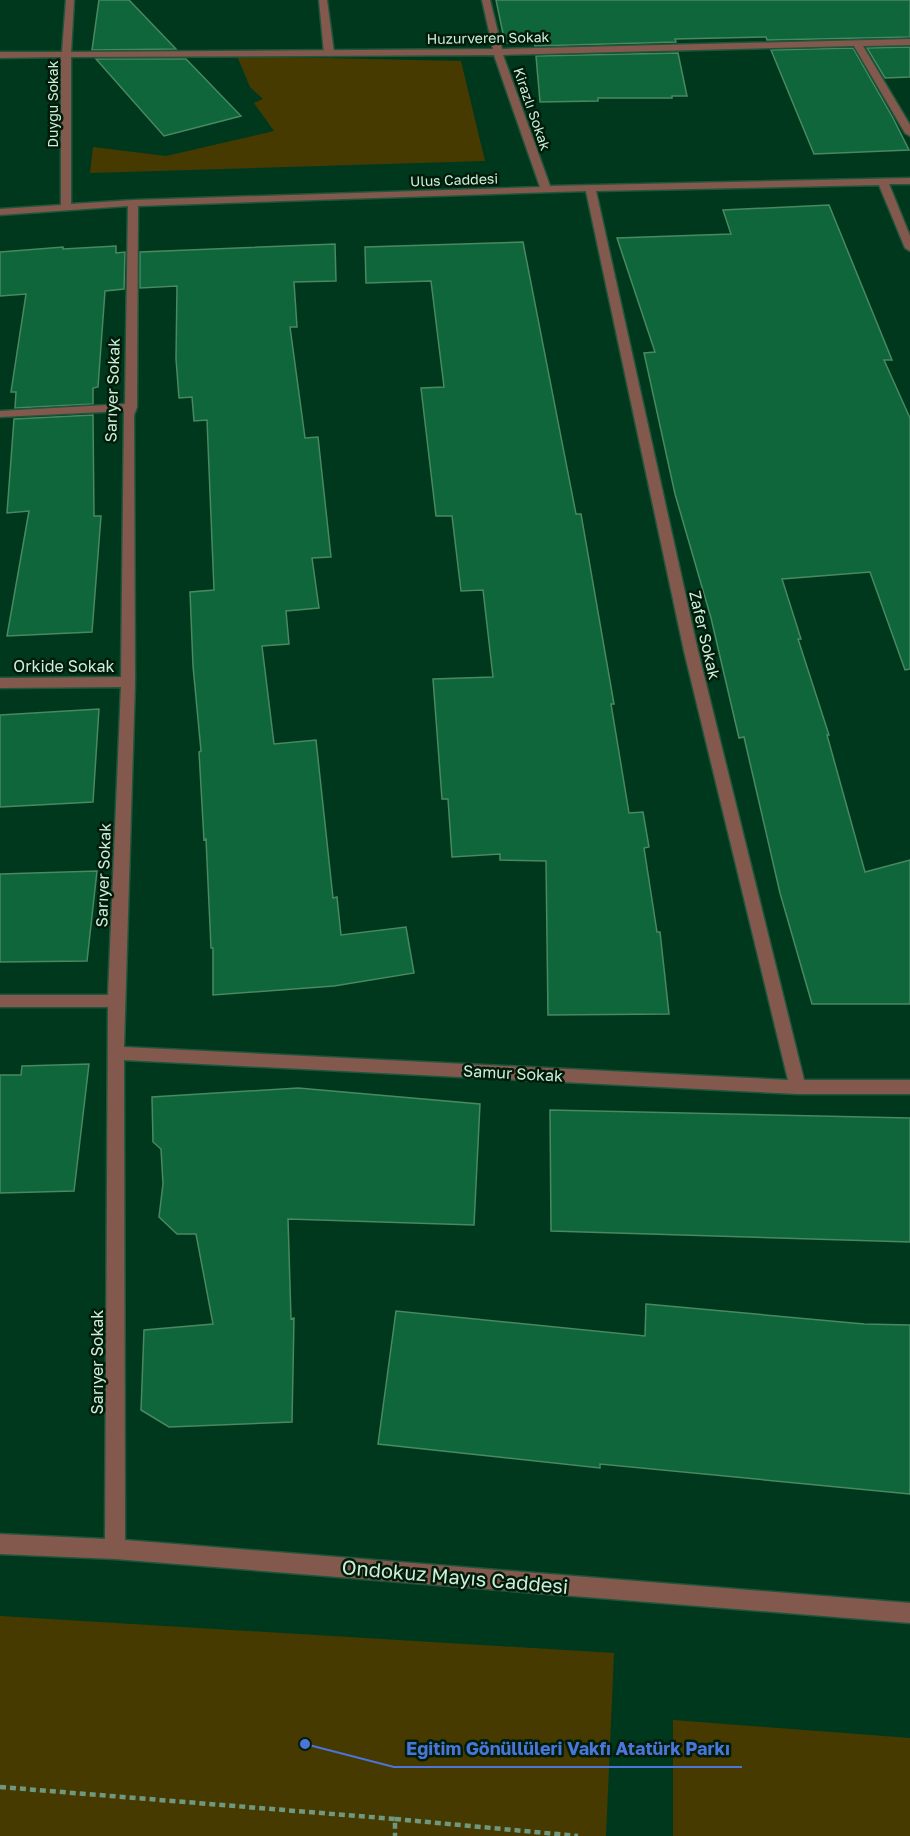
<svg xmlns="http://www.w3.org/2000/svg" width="910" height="1836" font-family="'Golos Text',sans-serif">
	<rect width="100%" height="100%" fill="#00381d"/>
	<path fill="#473a01" d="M 237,56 L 461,61 L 485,161 L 90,173 L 93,147 L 166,156 L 274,131 L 254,103 L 263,99 L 250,87 Z
		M 0,1616 L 614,1653 L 606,1836 L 0,1836 Z
		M 673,1720 L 910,1738 L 910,1836 L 673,1836 Z"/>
	<path fill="#0f663b" stroke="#488961" stroke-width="1.5" d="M 99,0 L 129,0 L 176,49 L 92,50 Z
		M 496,0 L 910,0 L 910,37 L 767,40 L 766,37 L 675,39 L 676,42 L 535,46 L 534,42 L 505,43 Z
		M 910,47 L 910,77 L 885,78 L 867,48 Z
		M 853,48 L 893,118 L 909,150 L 814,154 L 771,50 Z
		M 678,53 L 687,96 L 672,96 L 672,98 L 598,98 L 598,101 L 540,102 L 536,56 Z
		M 96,59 L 186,59 L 241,116 L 164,136 Z
		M 829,205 L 892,360 L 884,360 L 910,418 L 910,669 L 905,670 L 870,572 L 782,579 L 801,639 L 798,639 L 829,735 L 827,735 L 865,872 L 910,860 L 910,1004 L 812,1004 L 780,893 L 744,737 L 739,738 L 711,618 L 675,494 L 644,353 L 655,352 L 617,238 L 731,234 L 723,210 Z
		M 523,242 L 576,514 L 581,514 L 614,704 L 611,704 L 629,813 L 643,812 L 649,847 L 644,848 L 657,932 L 660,932 L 669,1014 L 548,1015 L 546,861 L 500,860 L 500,854 L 452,857 L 448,799 L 442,799 L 433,679 L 493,677 L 483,590 L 461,591 L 452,516 L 436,516 L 421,388 L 444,387 L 431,281 L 366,283 L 365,247 Z
		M 335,244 L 336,281 L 294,282 L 297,327 L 290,327 L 305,438 L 318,437 L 331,557 L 312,558 L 319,608 L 286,611 L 289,644 L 262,646 L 274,744 L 316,740 L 333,898 L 337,897 L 341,935 L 406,927 L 414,973 L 334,986 L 213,995 L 213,948 L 211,948 L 206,839 L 204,840 L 199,752 L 201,751 L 193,666 L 190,592 L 214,590 L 207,420 L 194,421 L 192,397 L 179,398 L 176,359 L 177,286 L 140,288 L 140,252 Z
		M 116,246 L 116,253 L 125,252 L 124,289 L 105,291 L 98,387 L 93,388 L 93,404 L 15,408 L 16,392 L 11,392 L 26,294 L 0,296 L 0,252 L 63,247 L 63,249 Z
		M 93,415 L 94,516 L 101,516 L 92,632 L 7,636 L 29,511 L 7,513 L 14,419 Z
		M 99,709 L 93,802 L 0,807 L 0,715 Z
		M 97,871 L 87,961 L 0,962 L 0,874 Z
		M 89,1064 L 74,1191 L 0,1193 L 0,1075 L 21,1075 L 22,1066 Z
		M 298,1088 L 480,1104 L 474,1225 L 288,1219 L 291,1319 L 294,1318 L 292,1422 L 169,1427 L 141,1410 L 144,1330 L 213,1324 L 196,1234 L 177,1234 L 159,1217 L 163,1184 L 161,1149 L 153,1142 L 152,1097 Z
		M 550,1110 L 910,1118 L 910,1242 L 551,1231 Z
		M 646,1304 L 864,1324 L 910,1325 L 910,1494 L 600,1464 L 600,1468 L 378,1444 L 396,1311 L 645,1336 Z"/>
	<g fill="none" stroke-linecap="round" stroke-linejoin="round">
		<defs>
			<path id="service" d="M 319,0 L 327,0 L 334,53 L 329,56 L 324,53 Z"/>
			<path id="minor" d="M 66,0 L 74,0 L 71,52 L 493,49 L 482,0 L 490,0 L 502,49 L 910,39 L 910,45 L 863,46 L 910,125 L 910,136 L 905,133 L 854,46 L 503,55 L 550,186 L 910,178 L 910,184 L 889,184 L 910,236 L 910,251 L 905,248 L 879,185 L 596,191 L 698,651 L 804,1080 L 910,1080 L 910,1094 L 798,1094 L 124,1060 L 125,1540 L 910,1603 L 910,1623 L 115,1559 L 0,1554 L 0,1534 L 105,1539 L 108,1007 L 0,1007 L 0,995 L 108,995 L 121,687 L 0,688 L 0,678 L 121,677 L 124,411 L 0,417 L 0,411 L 125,404 L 128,206 L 0,215 L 0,209 L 61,205 L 61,57 L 0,58 L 0,52 L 62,52 ZM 494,55 L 540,187 L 133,200 L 71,204 L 71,57 ZM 586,191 L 684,651 L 788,1080 L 124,1047 L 135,682 L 134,415 L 137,407 L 138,206 Z"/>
		</defs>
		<use href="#service" stroke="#21553b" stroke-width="3"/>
		<use href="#minor" stroke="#21553b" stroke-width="3"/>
		<path stroke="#6e9980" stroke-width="4.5" stroke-dasharray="6 4" stroke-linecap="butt" d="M 0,1787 L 395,1819 L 395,1836
			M 395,1819 L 578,1836"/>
		<use href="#service" fill="#83594e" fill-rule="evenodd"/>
		<use href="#minor" fill="#83594e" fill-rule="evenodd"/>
	</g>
	<g text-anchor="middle" stroke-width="5" stroke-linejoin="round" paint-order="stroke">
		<g font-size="14" fill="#cdeed7" stroke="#021c0c">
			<text transform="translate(488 38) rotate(-1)" y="5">Huzurveren Sokak</text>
			<text transform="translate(53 104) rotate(-90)" y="5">Duygu Sokak</text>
			<text transform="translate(532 109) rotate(71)" y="5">Kirazlı Sokak</text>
			<text transform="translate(454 180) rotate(-2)" y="5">Ulus Caddesi</text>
		</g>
		<g font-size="16" fill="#cdeed7" stroke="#021c0c">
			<text transform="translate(112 390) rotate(-88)" y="6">Sarıyer Sokak</text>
			<text transform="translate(705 635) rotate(77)" y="6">Zafer Sokak</text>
			<text x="64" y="672">Orkide Sokak</text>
			<text transform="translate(103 875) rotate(-88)" y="6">Sarıyer Sokak</text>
			<text transform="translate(513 1073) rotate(3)" y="6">Samur Sokak</text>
			<text transform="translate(97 1362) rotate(-90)" y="6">Sarıyer Sokak</text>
		</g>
		<g font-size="20" fill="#cdeed7" stroke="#021c0c">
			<text transform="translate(455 1577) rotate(5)" y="7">Ondokuz Mayıs Caddesi</text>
		</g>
	</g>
	<path fill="none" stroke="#4976d8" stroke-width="2" d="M305 1744L394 1767H742"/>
	<circle fill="#4976d8" stroke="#021c0c" stroke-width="2" cx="305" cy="1744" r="6"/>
	<g font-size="18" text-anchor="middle" font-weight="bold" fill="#4976d8" stroke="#021c0c" stroke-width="5" stroke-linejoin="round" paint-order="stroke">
		<text x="568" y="1755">Eğitim Gönüllüleri Vakfı Atatürk Parkı</text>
	</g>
</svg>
